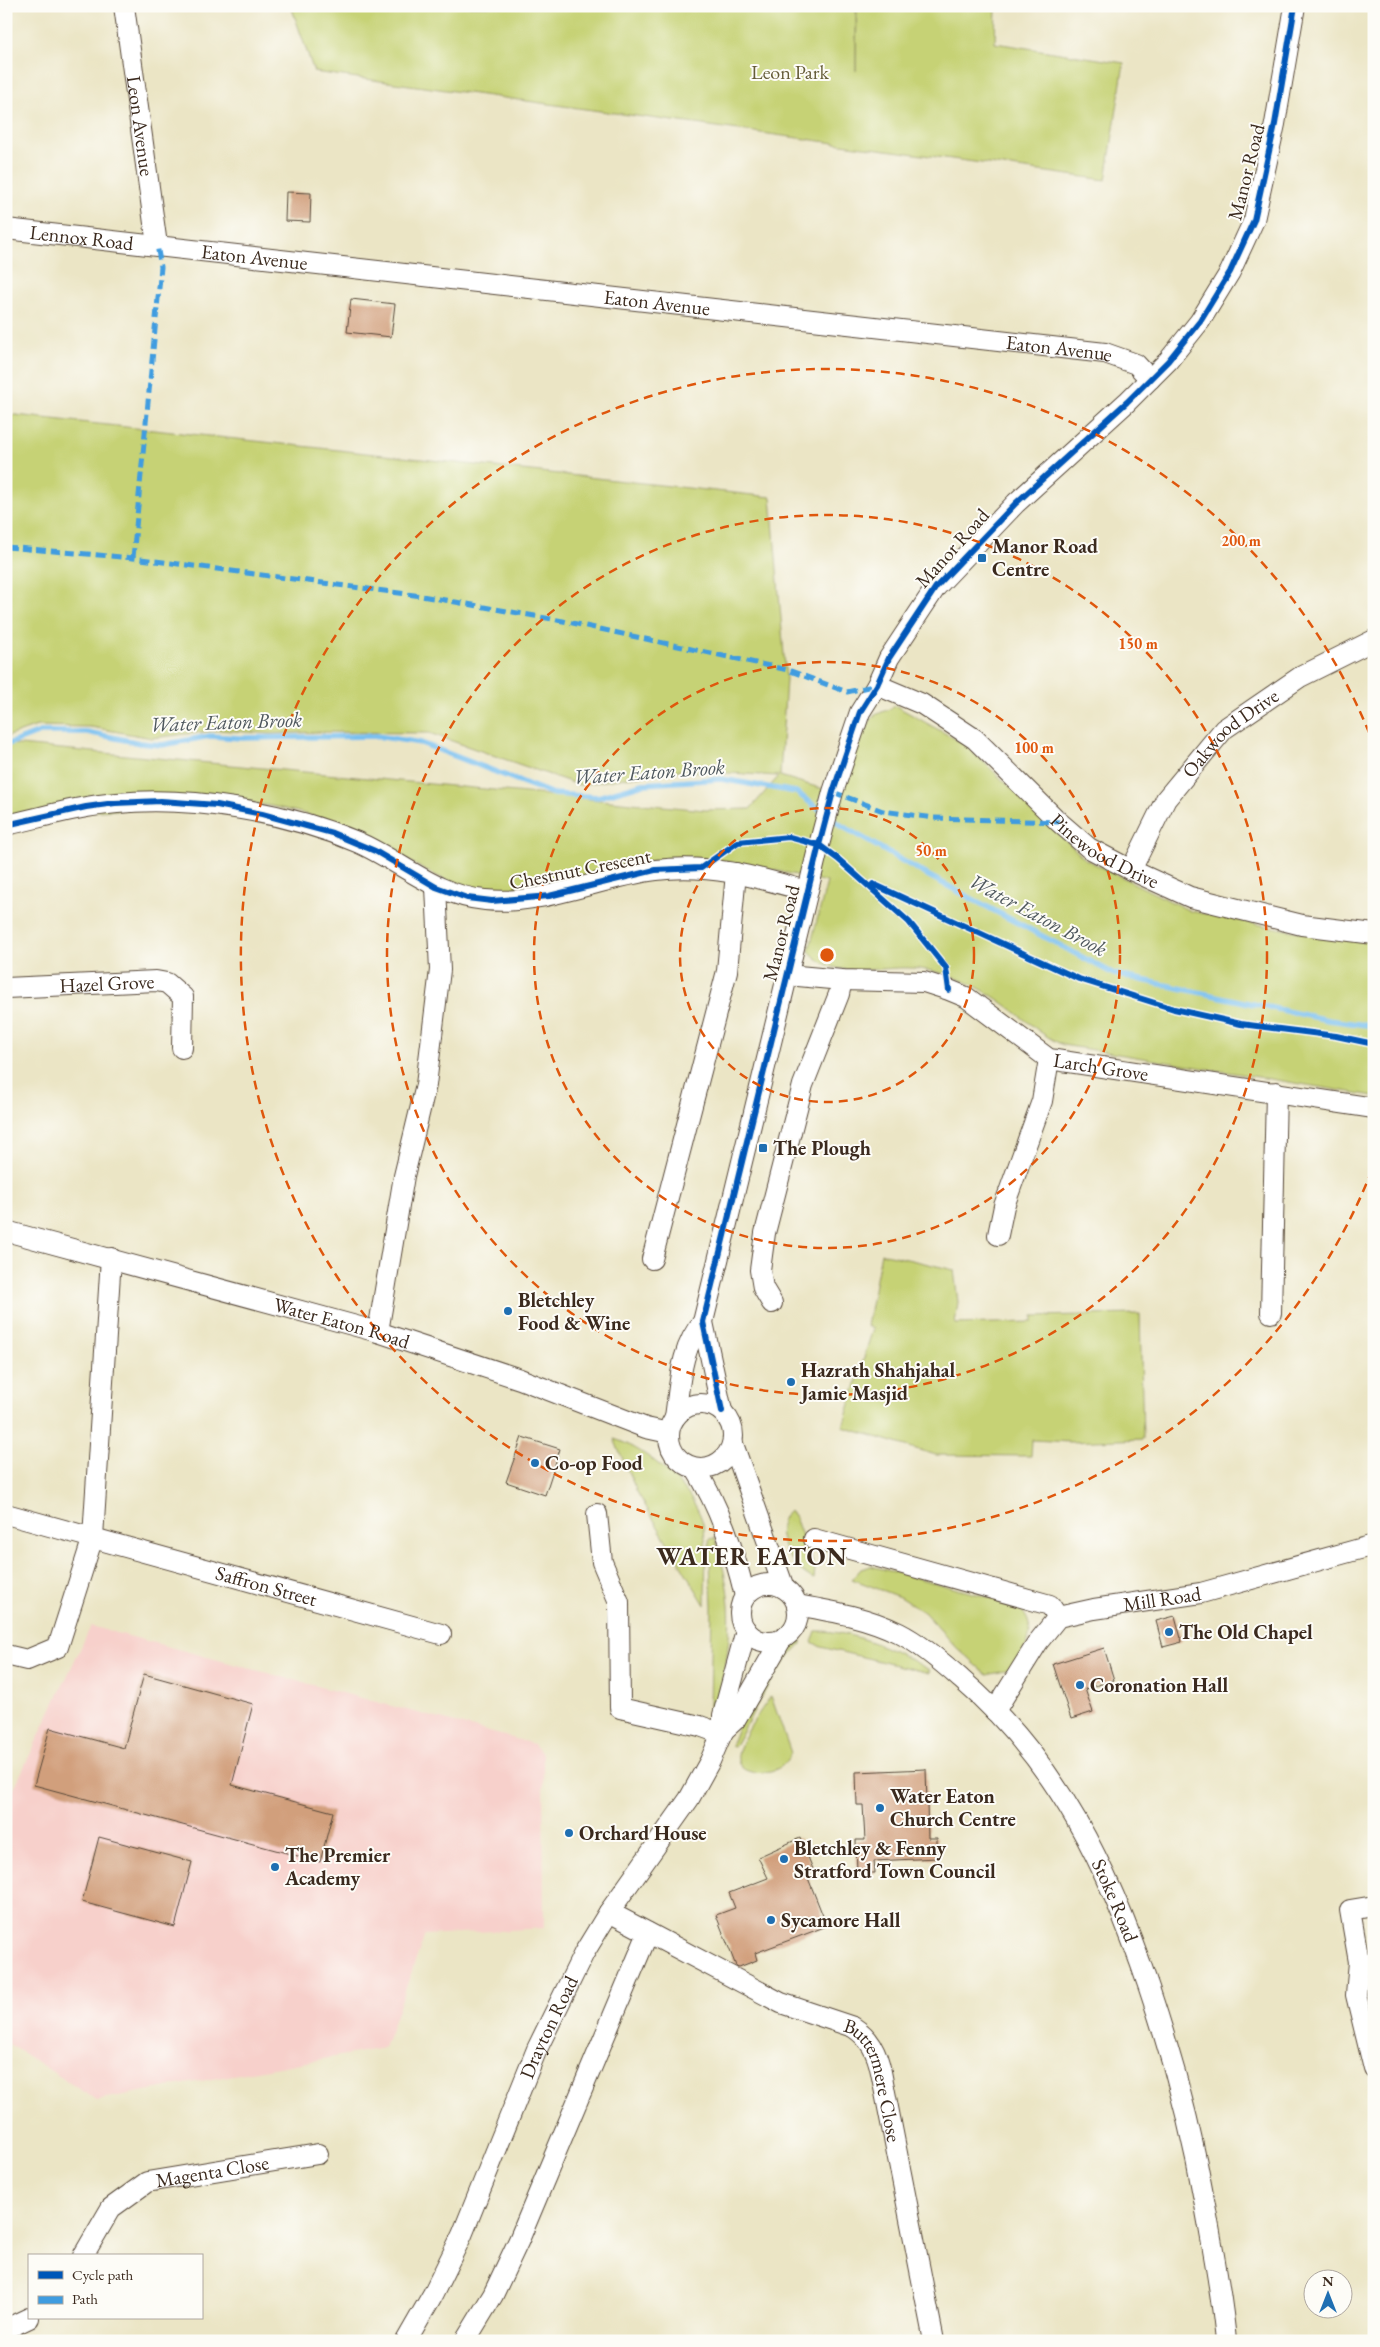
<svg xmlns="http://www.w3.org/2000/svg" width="1380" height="2347" font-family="'EB Garamond',serif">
	<rect width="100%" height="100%" fill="#fdfcf7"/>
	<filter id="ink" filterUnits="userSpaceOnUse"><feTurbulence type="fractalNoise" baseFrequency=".02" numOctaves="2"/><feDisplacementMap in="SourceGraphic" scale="10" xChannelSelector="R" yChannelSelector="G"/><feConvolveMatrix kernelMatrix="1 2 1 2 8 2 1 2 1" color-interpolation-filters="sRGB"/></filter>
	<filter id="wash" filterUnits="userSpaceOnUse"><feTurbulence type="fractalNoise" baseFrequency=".0096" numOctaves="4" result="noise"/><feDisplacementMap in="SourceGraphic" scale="20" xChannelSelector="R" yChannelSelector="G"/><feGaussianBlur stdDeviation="1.12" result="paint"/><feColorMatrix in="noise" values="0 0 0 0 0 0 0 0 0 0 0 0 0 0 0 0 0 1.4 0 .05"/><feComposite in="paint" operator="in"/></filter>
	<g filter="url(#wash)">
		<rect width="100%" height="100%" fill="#ebe5c5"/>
		<path fill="#f7d0cb" d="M 91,1626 L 534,1744 L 543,1755 L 544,1928 L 425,1935 L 384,2048 L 96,2100 L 6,2042 L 6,1805 Z"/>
		<path fill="#c6d274" stroke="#807e49" d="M 291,6 L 856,6 L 856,71 L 857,6 L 996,6 L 995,43 L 1124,63 L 1106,180 L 314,72 Z
			M 6,414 L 771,497 L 786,679 L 780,776 L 833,792 L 873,716 L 896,706 L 966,745 L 1085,859 L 1190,911 L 1287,930 L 1374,942 L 1374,1096 L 1063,1045 C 1042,1036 1026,1020 1007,1006 C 980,986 954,974 921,969 C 885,963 836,984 809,951 L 827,882 C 772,870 716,854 659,860 C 602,866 547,897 489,891 C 428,886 384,836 327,820 C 302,813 274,805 248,803 C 223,801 196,806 172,807 C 117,810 61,813 6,816 L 6,745 L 9,744 L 705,810 L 750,809 L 779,776 L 679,770 L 579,785 L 429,733 L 321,732 L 271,734 L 220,730 L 152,738 L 91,727 L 37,726 L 6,737 Z
			M 881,1253 L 954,1270 L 958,1302 L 955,1324 L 1033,1322 L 1033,1316 L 1140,1314 L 1143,1439 L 1071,1442 L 1032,1440 L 1031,1456 L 936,1455 L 843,1427 L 873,1328 L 867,1326 Z
			M 614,1439 C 648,1449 698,1492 704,1528 C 707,1553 705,1580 705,1605 L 637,1492 Z
			M 789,1511 L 794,1515 L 815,1569 L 814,1579 C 792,1570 767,1531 789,1511 Z
			M 715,1538 C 735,1602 734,1642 715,1707 L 710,1708 L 712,1606 L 709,1539 Z
			M 871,1566 L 1014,1604 C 1041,1623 1029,1650 1009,1670 L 987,1675 L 957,1648 L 924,1612 L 902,1598 L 852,1579 L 861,1569 Z
			M 816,1631 C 851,1630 902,1652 930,1671 L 929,1673 L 821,1647 L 812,1642 Z
			M 798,1638 L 801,1638 L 801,1644 C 772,1671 754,1713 734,1747 L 731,1746 L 744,1712 L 790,1643 Z
			M 771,1696 L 791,1753 C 788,1758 786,1762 782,1766 C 773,1773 742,1778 738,1761 C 735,1745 762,1709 771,1696 Z"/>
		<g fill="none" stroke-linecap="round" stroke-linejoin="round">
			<path stroke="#79c0f0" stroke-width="5.5" d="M 6,745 L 40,732 L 87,732 L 140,743 L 162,745 L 210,736 L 241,738 L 377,736 L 421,743 L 553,794 L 598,797 L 643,784 L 721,779 L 796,792 L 842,826 L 929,876 L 1114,974 L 1328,1020 L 1374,1026"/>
		</g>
		<g id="blocks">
			<path fill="#d19f7c" d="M 286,192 L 311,193 L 310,222 L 285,221 Z
				M 351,299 L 395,304 L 391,337 L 347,332 Z
				M 522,1437 L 560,1449 L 545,1495 L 506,1482 Z
				M 1175,1616 L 1182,1642 L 1163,1647 L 1156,1621 Z
				M 1104,1648 L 1114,1680 L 1085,1689 L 1093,1712 L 1071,1719 L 1053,1664 Z
				M 144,1674 L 253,1704 L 232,1785 L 333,1812 L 320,1862 L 34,1785 L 50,1728 L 124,1748 Z
				M 926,1769 L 928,1838 L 937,1838 L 937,1858 L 874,1861 L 875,1873 L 857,1873 L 856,1840 L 865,1840 L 863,1805 L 857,1805 L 856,1772 Z
				M 99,1837 L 192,1862 L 175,1927 L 82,1902 Z
				M 800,1838 L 813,1869 L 806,1873 L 827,1926 L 755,1953 L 757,1960 L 739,1967 L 736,1966 L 716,1915 L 735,1908 L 729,1893 L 768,1878 L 758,1857 Z"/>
		</g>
	</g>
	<g filter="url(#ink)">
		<use href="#blocks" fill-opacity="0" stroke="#554637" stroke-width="1"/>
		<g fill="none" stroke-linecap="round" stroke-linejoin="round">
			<defs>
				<g id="minor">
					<path id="s1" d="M 124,6 L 157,245"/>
					<path id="s2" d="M 6,229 L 1105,353 L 1136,364 L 1150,379"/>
					<path id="s3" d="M 877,685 L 922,704 L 975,739 L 1059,822 L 1089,848 L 1131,870 L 1190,897 L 1302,925 L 1374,934"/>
					<path d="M 6,825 C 43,817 79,806 117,803 C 193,796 286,812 357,842 C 401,861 436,896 485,900 C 544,906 599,877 656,870 C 709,863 757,877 807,891"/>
					<path id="s4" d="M 1131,870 L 1166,799 L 1224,729 L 1300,677 L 1374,640"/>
					<path id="s5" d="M 787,975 L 842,980 L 924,982 L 949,990 L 966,997 L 1049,1059 L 1374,1108"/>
					<path id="s6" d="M 6,988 L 156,981 L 167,983 L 183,997 L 182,1048"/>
					<path id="s7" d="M 6,1231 L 378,1332 L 520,1379 L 646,1428 L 669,1433"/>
					<path d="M 998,1235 L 1004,1206 L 1042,1101 L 1049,1059"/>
					<path d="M 652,1259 L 727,971 L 736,873"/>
					<path d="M 772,1303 L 763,1288 L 760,1270 L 765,1233 L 803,1085 L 839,994 L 842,980"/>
					<path d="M 1271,1313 L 1276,1092"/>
					<path d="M 378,1332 L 404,1176 L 426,1085 L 440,970 L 436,887"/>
					<circle cx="701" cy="1436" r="32"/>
					<path d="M 722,1411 L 703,1322 L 819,845 L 833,792 L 860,712 L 877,685 L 889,658 L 936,587 L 1016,503 L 1127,402 L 1168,361 L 1200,321 L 1230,272 L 1254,220 L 1275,124 L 1295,6"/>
					<path d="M 675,1417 C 680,1384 680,1348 703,1322"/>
					<path d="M 733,1444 L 784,1588"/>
					<path d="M 695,1468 C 720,1508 734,1550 745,1596"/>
					<path id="s8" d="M 6,1514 L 441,1634"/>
					<path d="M 597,1514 L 602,1562 L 619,1602 L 620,1708 L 700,1726 L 722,1734"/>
					<path d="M 814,1539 L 1050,1605 L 1058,1617"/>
					<circle cx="769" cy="1613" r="29"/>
					<path id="s9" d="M 797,1605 C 831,1611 867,1617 899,1633 C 921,1644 942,1662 961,1679 C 1058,1762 1109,1869 1149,1988 C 1173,2059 1192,2131 1205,2205 C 1213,2250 1222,2295 1226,2341"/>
					<path d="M 6,1655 L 27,1660 L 58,1647 L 93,1537 L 111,1258"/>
					<path id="s10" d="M 995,1711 L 1038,1642 L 1058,1617 L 1094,1609 L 1201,1593 L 1374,1545"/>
					<path d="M 723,1731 L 735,1720 L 781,1640"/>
					<path d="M 1374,1906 L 1350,1910 L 1359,1962 L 1374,1965"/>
					<path id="s11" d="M 609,1912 L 781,2003 L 853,2027 C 870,2038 877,2052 881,2072 L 934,2341"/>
					<path d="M 1359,1962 L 1356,1995 L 1374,2069"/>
					<path id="s12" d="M 83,2256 L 111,2208 L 147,2182 L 318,2154"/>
					<path d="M 6,2329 L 29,2318"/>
					<path id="s13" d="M 406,2341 L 433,2294 L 462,2235 L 537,2049 L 584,1953 L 609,1912 L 689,1799 L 710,1761 L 723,1731 L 723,1715 L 746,1630"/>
					<path d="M 465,2341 L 493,2295 L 519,2240 L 648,1933"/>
				</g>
			</defs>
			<use href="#minor" stroke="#554637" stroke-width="22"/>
			<use href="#minor" stroke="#fff" stroke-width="20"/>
			<path stroke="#3f9ce0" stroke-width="5" stroke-dasharray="10 5" stroke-linecap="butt" d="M 6,547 L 133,558 L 422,596 L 563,621 L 788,670 L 847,692 L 877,685
				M 133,558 L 161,267 L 157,245
				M 833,792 L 883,811 L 934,818 L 1059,822"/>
			<defs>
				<path id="cycleway" d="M 6,825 L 86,807 L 115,803 L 161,801 L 217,805 L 262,814 L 332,833 L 375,851 L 436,887 L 467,898 L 492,901 L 549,896 L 655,870 L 701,868 L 738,842 L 789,837 L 819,845 L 838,859 L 909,922 L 946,968 L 949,990
					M 873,884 L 1079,979 L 1174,1009 L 1241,1024 L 1336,1036 L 1374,1044
					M 722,1411 L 703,1322 L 819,845 L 833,792 L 860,712 L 877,685 L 889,658 L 936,587 L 1016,503 L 1127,402 L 1168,361 L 1200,321 L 1230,272 L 1254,220 L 1275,124 L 1295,6"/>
			</defs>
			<use href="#cycleway" stroke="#fdfcf7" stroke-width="9"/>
			<use href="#cycleway" stroke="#0057b8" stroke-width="6"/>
		</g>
	</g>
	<g fill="none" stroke="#df570d" stroke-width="2.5" stroke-dasharray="9 6">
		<circle cx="827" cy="955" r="147"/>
		<circle cx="827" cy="955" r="293"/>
		<circle cx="827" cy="955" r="440"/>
		<path d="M1372 1170A586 586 0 1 1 1372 740"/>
	</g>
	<g fill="#1f6fb2" stroke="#fdfcf7" stroke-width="2">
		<rect x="977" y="553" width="10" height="10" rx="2.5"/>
		<rect x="758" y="1143" width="10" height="10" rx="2.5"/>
		<circle cx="508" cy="1311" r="5"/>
		<circle cx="791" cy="1382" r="5"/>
		<circle cx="535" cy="1463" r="5"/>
		<circle cx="1169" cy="1632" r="5"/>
		<circle cx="1080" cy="1685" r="5"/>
		<circle cx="880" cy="1808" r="5"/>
		<circle cx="569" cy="1833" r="5"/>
		<circle cx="784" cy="1859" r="5"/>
		<circle cx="275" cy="1867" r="5"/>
		<circle cx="771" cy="1920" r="5"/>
	</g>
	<g text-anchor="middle" stroke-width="4" stroke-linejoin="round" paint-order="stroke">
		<g font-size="20" fill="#655c38" stroke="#fdfcf7">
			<text x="790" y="79">Leon Park</text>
		</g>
		<g font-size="20" fill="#3b2a1e" stroke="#fdfcf7">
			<text dy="7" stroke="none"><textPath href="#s1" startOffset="121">Leon Avenue</textPath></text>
			<text transform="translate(1246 172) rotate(-76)" y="7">Manor Road</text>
			<text dy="7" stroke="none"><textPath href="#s2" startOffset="76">Lennox Road</textPath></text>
			<text dy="7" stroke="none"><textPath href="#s2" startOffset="250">Eaton Avenue</textPath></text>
			<text dy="7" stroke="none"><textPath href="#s2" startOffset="655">Eaton Avenue</textPath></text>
			<text dy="7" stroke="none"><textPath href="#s2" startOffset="1060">Eaton Avenue</textPath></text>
			<text transform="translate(952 548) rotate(-48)" y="7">Manor Road</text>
			<text dy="7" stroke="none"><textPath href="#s4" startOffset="172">Oakwood Drive</textPath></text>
			<text dy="7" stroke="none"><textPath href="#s3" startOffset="285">Pinewood Drive</textPath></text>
			<text transform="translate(580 869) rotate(-11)" y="7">Chestnut Crescent</text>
			<text transform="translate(781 933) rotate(-76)" y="7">Manor Road</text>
			<text dy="7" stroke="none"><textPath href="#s6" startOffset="101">Hazel Grove</textPath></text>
			<text dy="7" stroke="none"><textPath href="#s5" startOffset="338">Larch Grove</textPath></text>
			<text dy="7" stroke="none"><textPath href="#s7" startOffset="348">Water Eaton Road</textPath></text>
			<text dy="7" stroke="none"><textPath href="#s8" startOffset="270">Saffron Street</textPath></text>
			<text dy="7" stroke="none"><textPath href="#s10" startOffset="219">Mill Road</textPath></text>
			<text dy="7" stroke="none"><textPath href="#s9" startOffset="456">Stoke Road</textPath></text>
			<text dy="7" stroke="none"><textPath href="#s13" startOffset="345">Drayton Road</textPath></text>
			<text dy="7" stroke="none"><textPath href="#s11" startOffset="329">Buttermere Close</textPath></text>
			<text dy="7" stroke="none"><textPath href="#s12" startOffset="166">Magenta Close</textPath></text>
		</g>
		<g font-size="20" font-weight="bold" fill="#3b2a1e" stroke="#fdfcf7" text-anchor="start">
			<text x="992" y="553">Manor Road<tspan x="992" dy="23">Centre</tspan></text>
			<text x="773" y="1155">The Plough</text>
			<text x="518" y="1307">Bletchley<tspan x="518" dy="23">Food &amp; Wine</tspan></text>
			<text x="801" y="1377">Hazrath Shahjahal<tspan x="801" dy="23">Jamie Masjid</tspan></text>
			<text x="545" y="1470">Co-op Food</text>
			<text x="1179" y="1639">The Old Chapel</text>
			<text x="1090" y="1692">Coronation Hall</text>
			<text x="890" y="1803">Water Eaton<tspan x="890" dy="23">Church Centre</tspan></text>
			<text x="579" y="1840">Orchard House</text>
			<text x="794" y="1855">Bletchley &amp; Fenny<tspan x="794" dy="23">Stratford Town Council</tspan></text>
			<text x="285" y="1862">The Premier<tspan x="285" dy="23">Academy</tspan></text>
			<text x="781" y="1927">Sycamore Hall</text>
		</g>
		<g font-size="21" font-style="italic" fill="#4e575d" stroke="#fdfcf7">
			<text transform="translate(226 722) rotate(-2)" y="7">Water Eaton Brook</text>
			<text transform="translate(649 772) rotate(-4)" y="7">Water Eaton Brook</text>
			<text transform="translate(1038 915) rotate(28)" y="7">Water Eaton Brook</text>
		</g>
		<g font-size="25" font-weight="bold" letter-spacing="1" fill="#3b2a1e" stroke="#fdfcf7">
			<text x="752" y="1565">WATER EATON</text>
		</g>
	</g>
	<circle cx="827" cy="955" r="8" fill="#df570d" stroke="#fdfcf7" stroke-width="2.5"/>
	<g font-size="15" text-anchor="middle" font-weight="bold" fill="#df570d" stroke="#fdfcf7" stroke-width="4" stroke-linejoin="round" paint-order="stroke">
		<text x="1241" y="546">200 m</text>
		<text x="1138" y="649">150 m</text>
		<text x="1034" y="753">100 m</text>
		<text x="931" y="856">50 m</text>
	</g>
	<rect width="1380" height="2347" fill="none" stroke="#fdfcf7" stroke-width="25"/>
	<rect x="28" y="2254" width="175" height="65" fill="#fdfcf7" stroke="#afa8a0"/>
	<rect x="38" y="2271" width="25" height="8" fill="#0057b8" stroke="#afa8a0"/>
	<text x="72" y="2280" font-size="15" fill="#3b2a1e">Cycle path</text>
	<rect x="38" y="2296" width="25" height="8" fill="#3f9ce0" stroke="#afa8a0"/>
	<text x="72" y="2304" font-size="15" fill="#3b2a1e">Path</text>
	<g transform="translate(1328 2294)"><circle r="24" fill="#fdfcf7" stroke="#afa8a0"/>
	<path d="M0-4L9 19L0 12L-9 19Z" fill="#1f6fb2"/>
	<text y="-8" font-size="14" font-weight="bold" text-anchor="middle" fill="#3b2a1e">N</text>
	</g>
</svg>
